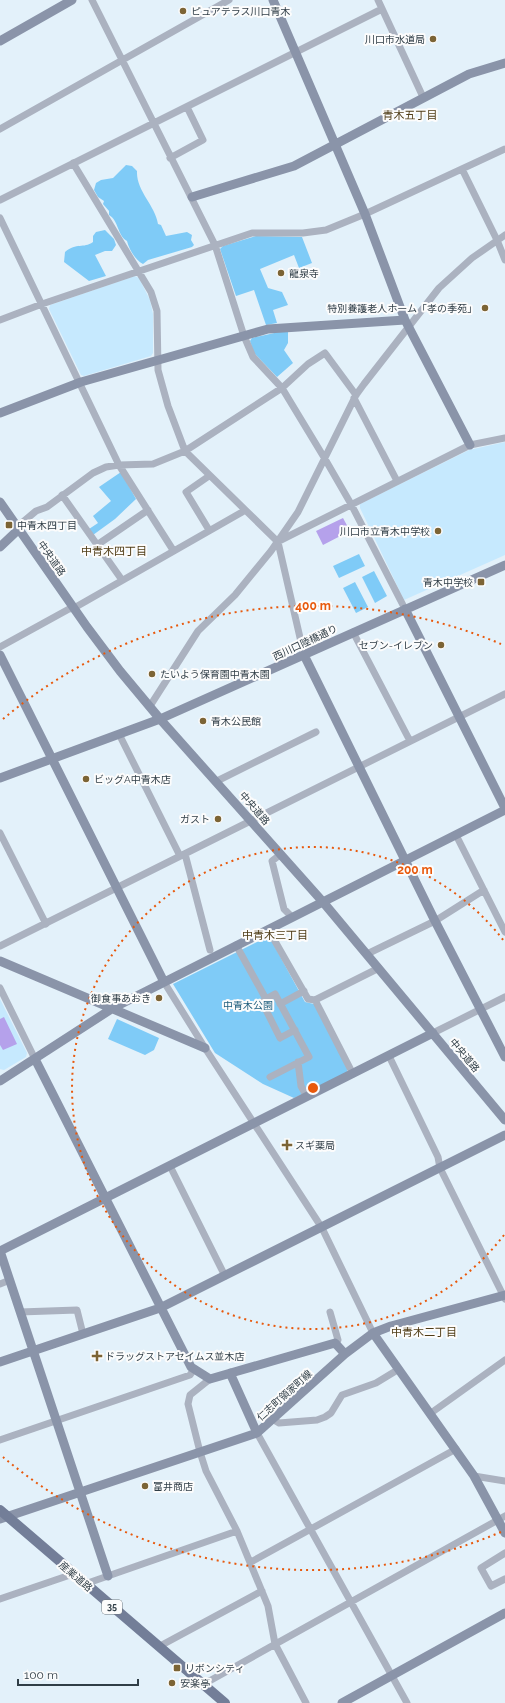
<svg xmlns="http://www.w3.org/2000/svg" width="505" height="1703" font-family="Raleway,'Noto Sans JP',sans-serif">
	<rect width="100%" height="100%" fill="#e3f1fa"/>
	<path fill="#c6e9fe" d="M 135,276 L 139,278 L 150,300 L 153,314 L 153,353 L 151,356 L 84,376 L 81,375 L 49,309 L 50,305 Z
		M 505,442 L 505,555 L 404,600 L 360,508 L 360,504 L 469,450 Z
		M 0,999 L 27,1053 L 26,1057 L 4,1070 L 0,1069 Z"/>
	<path fill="#7fcbf7" d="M 126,165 L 132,166 L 137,171 C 136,191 155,205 158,224 L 161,225 L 166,236 L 187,232 L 192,235 L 191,240 L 194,245 L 192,247 L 148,260 L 143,264 C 135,260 129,249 127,241 C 117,235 119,221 109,215 L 109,211 L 103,204 L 104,201 L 98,197 L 94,190 L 96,183 L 101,180 L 113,178 Z
		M 105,230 L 114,239 L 116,245 L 112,251 L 105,251 L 95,255 L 106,276 L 89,281 L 64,262 L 65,252 C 77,242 83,249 93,242 L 93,236 L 96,232 Z
		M 256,236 L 302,237 L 312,263 L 299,268 L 294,255 L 260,269 L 268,288 L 282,292 L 288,305 L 273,310 L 277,323 L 266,325 L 254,290 L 236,296 L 220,249 L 223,246 Z
		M 279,332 L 288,332 L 288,343 L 284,350 L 293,363 L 277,377 L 254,353 L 250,341 L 252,338 Z
		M 121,472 L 136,499 L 115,519 L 93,535 L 89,529 L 98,523 L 93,516 L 111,501 L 99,487 Z
		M 359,554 L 365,566 L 339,578 L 333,566 Z
		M 374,571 L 387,596 L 375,603 L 362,577 Z
		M 355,582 L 368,607 L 356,613 L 343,588 Z
		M 267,937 L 270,938 L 305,1002 L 314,1004 L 347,1068 L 347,1073 L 294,1098 L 263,1084 L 215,1053 L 173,984 Z
		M 117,1019 L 159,1038 L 154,1050 L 145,1055 L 108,1039 Z"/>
	<path fill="#b5a1eb" d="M 343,518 L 350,531 L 323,545 L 316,531 Z
		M 4,1017 L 17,1044 L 3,1050 L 0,1045 L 0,1019 Z"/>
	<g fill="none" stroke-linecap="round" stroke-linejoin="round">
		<path stroke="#abb2c0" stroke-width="7" d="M 92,0 L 215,245 L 244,336 L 253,357 L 282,388 L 325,459 L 351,504 L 405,609
			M 378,0 L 423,97
			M 0,129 L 229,0
			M 170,158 L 203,140 L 187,107
			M 73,163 L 151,292 L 157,311 L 158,370 L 168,406 L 185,451 L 278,542 L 304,655
			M 462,169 L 497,240 L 505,260
			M 0,200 L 382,9
			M 0,218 L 119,465 L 173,550
			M 0,320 L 42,304 L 252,233 L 303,233 L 326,230 L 365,214 L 505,149
			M 354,398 L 397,481
			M 209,476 L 186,492 L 209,530
			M 62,495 L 122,580
			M 17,527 L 36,511 L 47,507 L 93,473 L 106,467 L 119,465 L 153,464 L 185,451 L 282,388 L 308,364 L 325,353 L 356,395
			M 279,541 L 470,445 L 505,438
			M 97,545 L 148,510
			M 353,632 L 410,741
			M 0,647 L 69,609 L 74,608 L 244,511
			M 150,706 L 198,631 L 235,595 L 271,551 L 298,512 L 356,395 L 364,384 L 439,288 L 472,258 L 505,235
			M 119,734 L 180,856
			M 217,781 L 316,732
			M 0,833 L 46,924
			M 456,835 L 505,932
			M 185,854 L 210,950
			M 281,854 L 272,861 L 284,909 L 292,917
			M 268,929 L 308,999 L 315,1000 L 353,1074
			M 236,945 L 266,999 L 262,1002 L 280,1038 L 295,1030
			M 0,946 L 505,694
			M 367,954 L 435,921 L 484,890
			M 164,982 L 205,1048 L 322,1228 L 373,1333
			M 0,988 L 35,1059
			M 266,999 L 275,994 L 309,1057 L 270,1077
			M 315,1000 L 379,968
			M 280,1004 L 304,991
			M 433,1033 L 505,997
			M 389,1056 L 438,1157 L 440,1168 L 505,1299
			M 298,1062 L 301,1086 L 307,1097
			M 170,1166 L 225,1276
			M 0,1284 L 10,1280
			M 20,1312 L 77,1310 L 83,1334
			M 330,1312 L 338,1340 L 335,1343
			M 210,1379 L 190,1395 L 188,1404 L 200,1452 L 206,1471 L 237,1531 L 268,1606 L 275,1644 L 306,1703
			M 431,1413 L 505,1360
			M 274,1420 L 279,1423 L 317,1420 L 325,1417 L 331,1413 L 342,1395 L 376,1383 L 399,1369
			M 257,1433 L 407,1703
			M 0,1440 L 190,1375 L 194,1369
			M 474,1476 L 505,1481
			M 505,1553 L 481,1568 L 491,1586 L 505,1579
			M 251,1562 L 456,1449
			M 85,1584 L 237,1531
			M 0,1599 L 73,1574
			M 160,1646 L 262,1591
			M 204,1684 L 505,1516"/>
		<path stroke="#8a94a9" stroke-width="9" d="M 273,0 L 365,214 L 405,320 L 470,445
			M 0,41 L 72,0
			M 192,197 L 294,166 L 469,74 L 505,63
			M 0,413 L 81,382 L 268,329 L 405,320
			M 0,502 L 87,627 L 120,671 L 160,719 L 323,902 L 505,1120
			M 0,547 L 19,529
			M 405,609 L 505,808
			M 0,655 L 164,982
			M 304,655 L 435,921 L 505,1057
			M 0,778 L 160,719 L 505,565
			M 0,961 L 205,1048
			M 35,1059 L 191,1367 L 210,1379 L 335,1343 L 345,1354
			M 0,1081 L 113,1008 L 505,810
			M 0,1251 L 433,1033
			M 0,1251 L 108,1576
			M 373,1333 L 474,1476 L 505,1533
			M 0,1362 L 160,1308 L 505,1135
			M 230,1373 L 257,1433
			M 0,1519 L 257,1433 L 345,1354 L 373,1333 L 391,1326 L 505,1295
			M 342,1703 L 505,1613"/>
		<path stroke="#737e98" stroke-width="10" d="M 0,1510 L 225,1703"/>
	</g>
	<g fill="none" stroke="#e8590c" stroke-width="2" stroke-dasharray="2 4">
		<path d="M504 1235A241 241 0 1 1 504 941"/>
		<path d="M501 1532A482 482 0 0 1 3 1457M3 719A482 482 0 0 1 501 644"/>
	</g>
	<g fill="#7c6435" stroke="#fcfcfc" stroke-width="1.5">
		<circle cx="183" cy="11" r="4"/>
		<circle cx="433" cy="39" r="4"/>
		<circle cx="281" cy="273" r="4"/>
		<circle cx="485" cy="308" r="4"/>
		<rect x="5" y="521" width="8" height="8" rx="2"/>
		<circle cx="438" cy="531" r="4"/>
		<rect x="477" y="578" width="8" height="8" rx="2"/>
		<circle cx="441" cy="645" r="4"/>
		<circle cx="152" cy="674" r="4"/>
		<circle cx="203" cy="721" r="4"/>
		<circle cx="86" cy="779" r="4"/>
		<circle cx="218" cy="819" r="4"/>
		<circle cx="159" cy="998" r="4"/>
		<path d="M285 1139h4v4h4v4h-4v4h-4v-4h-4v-4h4z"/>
		<path d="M95 1350h4v4h4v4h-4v4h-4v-4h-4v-4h4z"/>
		<circle cx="145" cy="1486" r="4"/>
		<rect x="173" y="1664" width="8" height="8" rx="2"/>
		<circle cx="172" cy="1683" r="4"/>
	</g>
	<g text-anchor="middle" stroke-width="4" stroke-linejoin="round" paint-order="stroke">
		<rect fill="#fcfcfc" stroke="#6d777d" stroke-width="1" x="102" y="1600" width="20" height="14" rx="3"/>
		<g font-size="9" font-weight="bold" fill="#303e47">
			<text x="112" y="1610">35</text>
		</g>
		<g font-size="10" fill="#303e47" stroke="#fcfcfc" text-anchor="start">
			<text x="191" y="15">ピュアテラス川口青木</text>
			<text x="425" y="43" text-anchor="end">川口市水道局</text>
			<text x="289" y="277">龍泉寺</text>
			<text x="477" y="312" text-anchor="end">特別養護老人ホーム「孝の季苑」</text>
			<text x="17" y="529">中青木四丁目</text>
			<text x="430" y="535" text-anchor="end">川口市立青木中学校</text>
			<text x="473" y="586" text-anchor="end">青木中学校</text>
			<text x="433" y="649" text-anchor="end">セブン-イレブン</text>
			<text x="160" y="678">たいよう保育園中青木園</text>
			<text x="211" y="725">青木公民館</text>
			<text x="94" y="783">ビッグA中青木店</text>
			<text x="210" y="823" text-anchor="end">ガスト</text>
			<text x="151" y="1002" text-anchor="end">御食事あおき</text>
			<text x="295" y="1149">スギ薬局</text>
			<text x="105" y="1360">ドラッグストアセイムス並木店</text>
			<text x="153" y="1490">富井商店</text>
			<text x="185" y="1672">リボンシティ</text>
			<text x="180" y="1687">安楽亭</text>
		</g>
		<g font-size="10" fill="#303e47" stroke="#fcfcfc">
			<text transform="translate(52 558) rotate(55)" y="4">中央道路</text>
			<text transform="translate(305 642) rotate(-25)" y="4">西川口陸橋通り</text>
			<text transform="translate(255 808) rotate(49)" y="4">中央道路</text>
			<text transform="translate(465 1055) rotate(50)" y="4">中央道路</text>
			<text transform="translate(284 1395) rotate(-42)" y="4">仁志町領家町線</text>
			<text transform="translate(76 1576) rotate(41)" y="4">産業道路</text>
		</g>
		<g font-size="10" fill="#1c5c7c" stroke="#fcfcfc">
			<text x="248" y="1009">中青木公園</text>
		</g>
		<g font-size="11" fill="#4f3c16" stroke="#fcfcfc">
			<text x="410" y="119">青木五丁目</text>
			<text x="114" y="555">中青木四丁目</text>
			<text x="275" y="939">中青木三丁目</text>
			<text x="424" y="1336">中青木二丁目</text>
		</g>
	</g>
	<circle cx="313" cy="1088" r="6" fill="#e8590c" stroke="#fcfcfc" stroke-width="2"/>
	<g font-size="12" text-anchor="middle" font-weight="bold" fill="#e8590c" stroke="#fcfcfc" stroke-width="4" stroke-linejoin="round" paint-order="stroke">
		<text x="313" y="610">400 m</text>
		<text x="415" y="874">200 m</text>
	</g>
	<path d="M18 1679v6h120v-6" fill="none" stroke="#303e47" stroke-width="2"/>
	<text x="24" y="1679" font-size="12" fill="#303e47" stroke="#fcfcfc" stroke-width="3" paint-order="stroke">100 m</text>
</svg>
